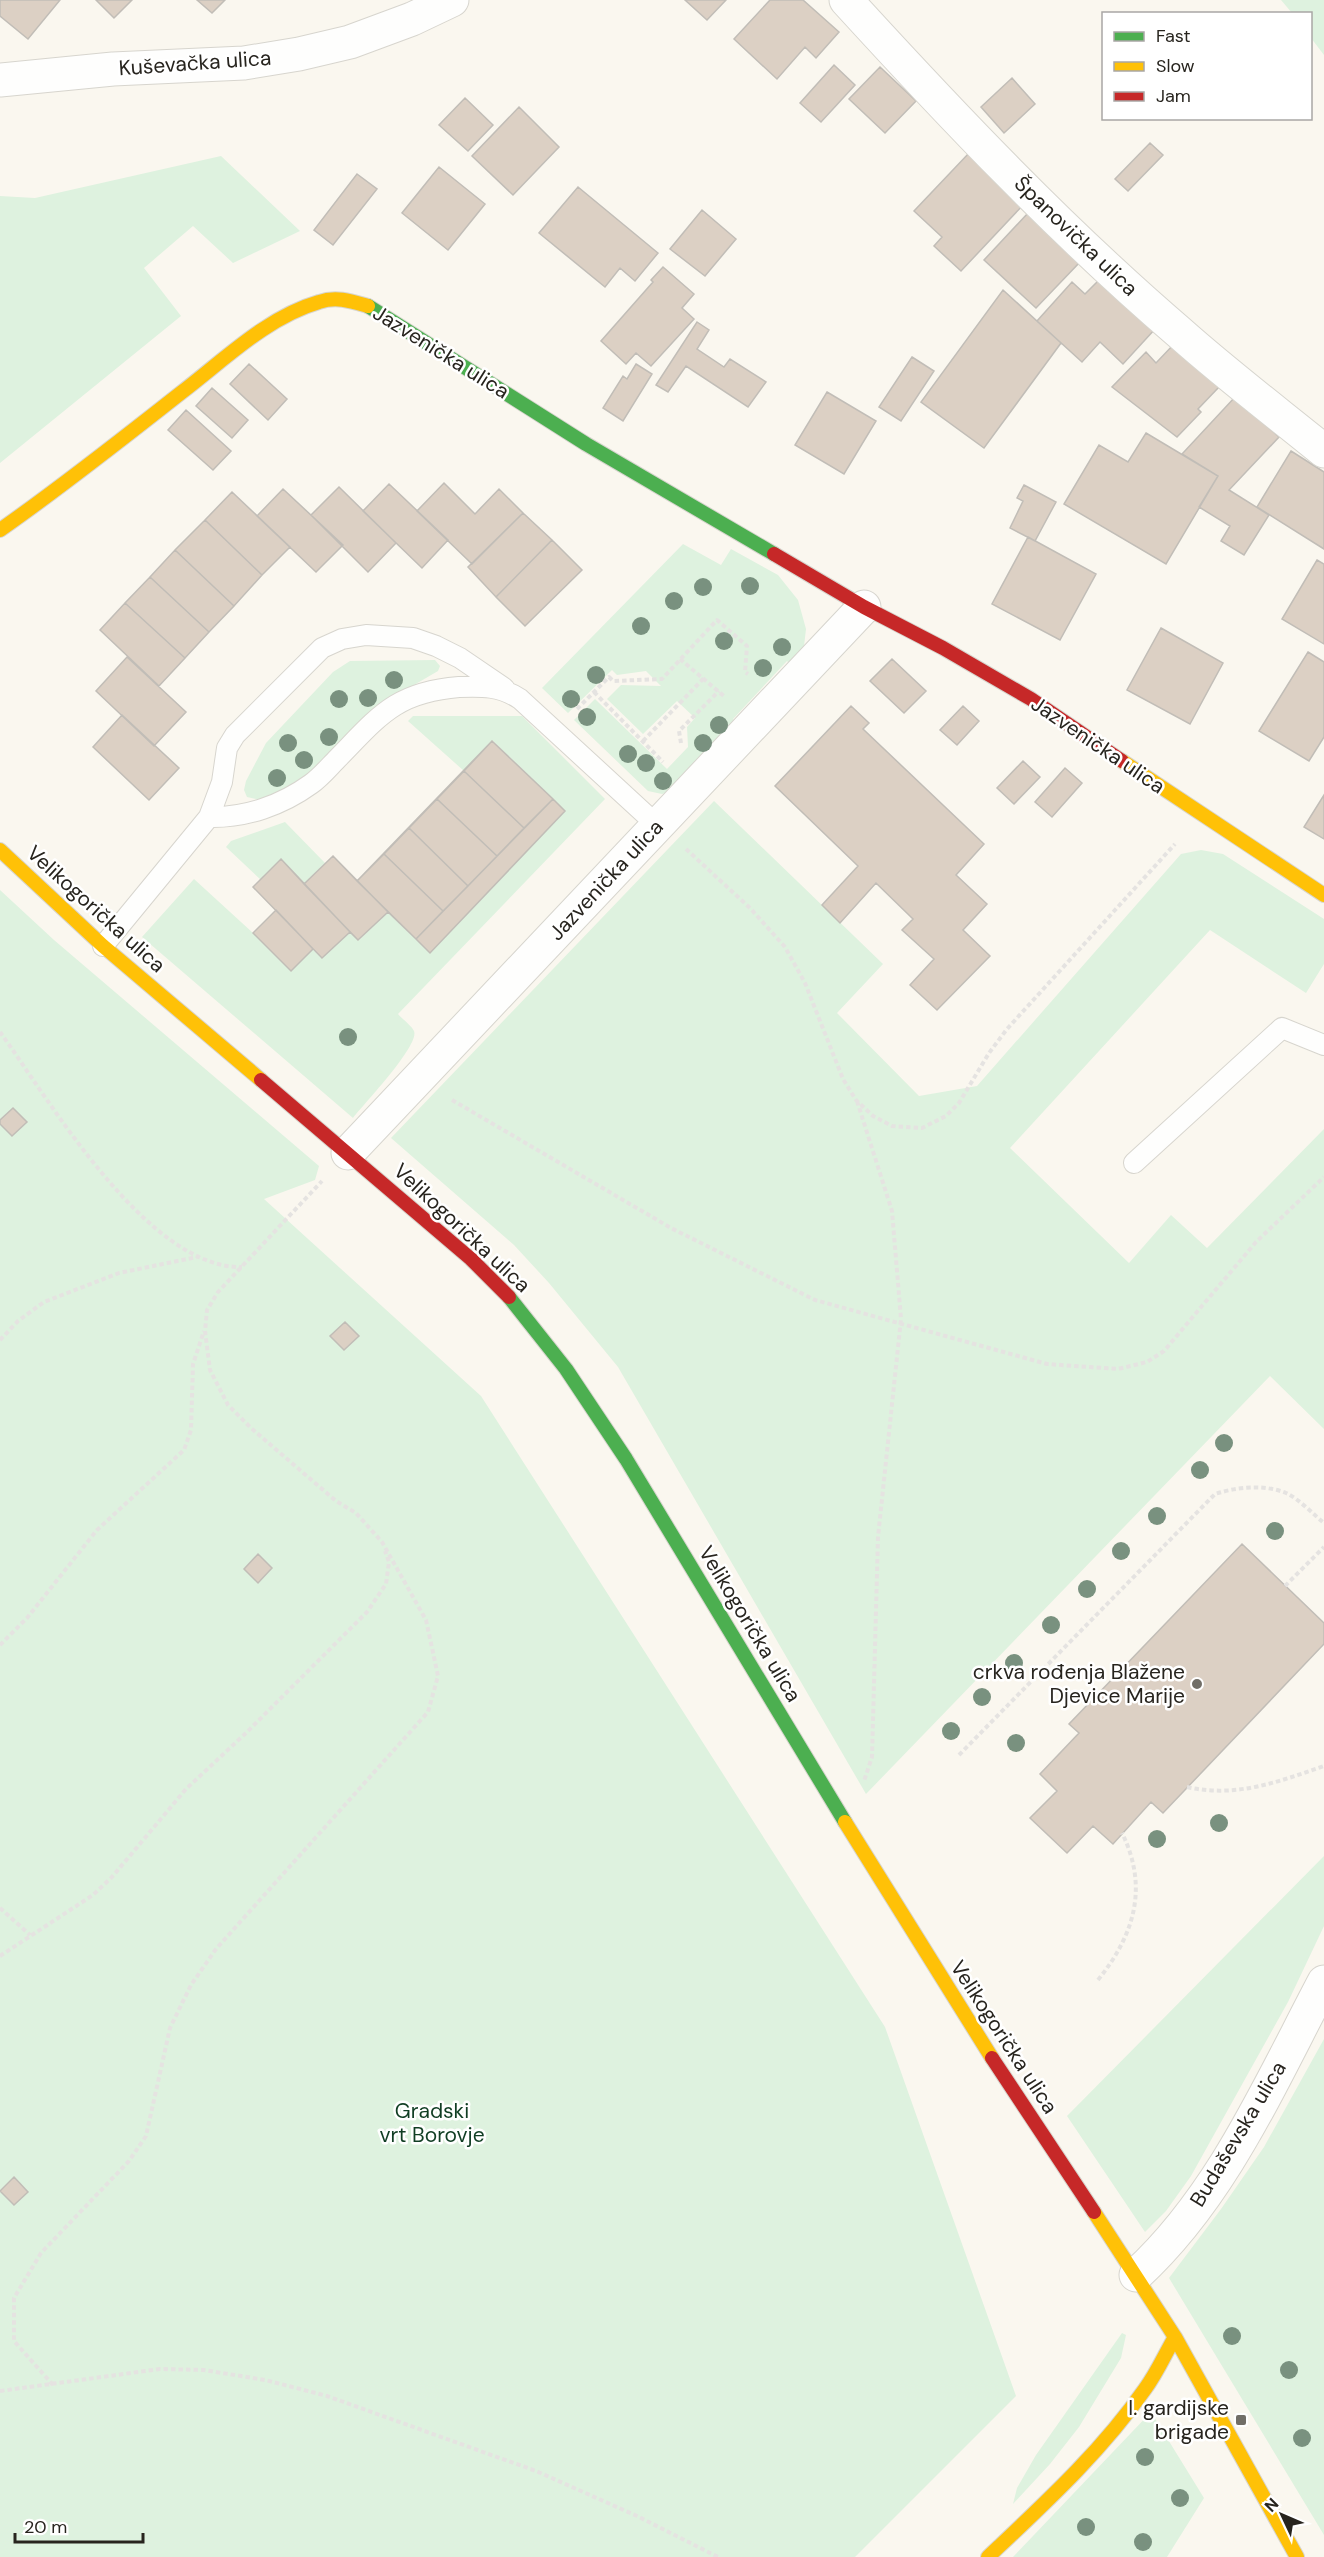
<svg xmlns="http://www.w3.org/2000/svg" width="1324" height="2557" font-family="'DM Sans',sans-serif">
	<rect width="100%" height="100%" fill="#faf7ef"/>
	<path fill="#def2df" d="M 1281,0 L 1324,0 L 1324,55 L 1311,38 L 1310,14 L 1292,13 Z
		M 221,156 L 300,231 L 233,263 L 193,226 L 144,268 L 181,316 L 0,463 L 0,196 L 35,198 Z
		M 683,544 L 721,565 L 731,549 L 778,575 L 798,600 L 806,629 L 804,646 L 795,669 L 787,661 L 733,719 L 738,724 L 676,790 L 662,794 L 648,791 L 574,720 L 595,699 L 667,769 L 688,747 L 687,727 L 695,718 L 677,701 L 643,734 L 607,699 L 621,685 L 661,686 L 646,671 L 617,675 L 612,670 L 568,713 L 542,688 Z
		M 435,660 L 440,666 L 438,671 L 402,692 L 302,784 L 260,800 L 247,797 L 244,790 L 246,781 L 266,743 L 333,672 L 350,661 Z
		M 413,716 L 522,716 L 605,799 L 398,1014 C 402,1019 411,1025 414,1031 C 420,1045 363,1105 353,1118 L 142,937 L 194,879 L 253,933 L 291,971 L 313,949 L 322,958 L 350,932 L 359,940 L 388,912 L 430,953 L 565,811 L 493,741 L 464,771 L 408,721 Z
		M 714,801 L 883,964 L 837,1013 L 919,1096 L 977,1086 L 1181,854 L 1201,850 L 1223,854 L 1324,919 L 1324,964 L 1306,993 L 1210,930 L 1010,1148 L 1129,1263 L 1171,1215 L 1207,1248 L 1324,1129 L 1324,1429 L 1270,1376 L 866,1794 L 618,1367 L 549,1283 L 514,1245 L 391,1138 Z
		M 285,822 L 325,863 L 304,884 L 261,880 L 226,847 L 231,841 Z
		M 0,890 L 54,940 L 319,1166 L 315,1180 L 264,1199 L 481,1396 L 885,2027 L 1016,2396 L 855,2557 L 0,2557 Z
		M 1324,1856 L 1324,1926 L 1288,2002 L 1191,2176 L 1166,2211 L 1145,2232 L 1067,2116 Z
		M 1324,2039 L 1324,2535 L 1169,2278 L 1221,2209 L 1264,2147 Z
		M 1122,2333 L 1126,2335 L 1121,2358 L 1079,2427 L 1050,2464 L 1013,2504 L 1017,2488 L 1036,2455 Z
		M 1151,2412 L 1204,2498 L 1167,2557 L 1013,2557 Z"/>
	<path fill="#dcd0c4" stroke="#c1bdb7" stroke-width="1.5" d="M 0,0 L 60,0 L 28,39 L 0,16 Z
		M 96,0 L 132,0 L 114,18 Z
		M 197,0 L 225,0 L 212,13 Z
		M 685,0 L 726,0 L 707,20 Z
		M 770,0 L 803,0 L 839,32 L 816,58 L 805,47 L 777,79 L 734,39 Z
		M 834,65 L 855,85 L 821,122 L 800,103 Z
		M 880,67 L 916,101 L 885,133 L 849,99 Z
		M 1012,78 L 1035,104 L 1004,133 L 981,107 Z
		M 465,98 L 493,125 L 468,151 L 439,125 Z
		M 519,107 L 559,147 L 513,195 L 472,156 Z
		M 1150,143 L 1163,155 L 1128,191 L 1115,179 Z
		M 969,153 L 1024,204 L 961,271 L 934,246 L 942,237 L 914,211 Z
		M 439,167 L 485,204 L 448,250 L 402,213 Z
		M 357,174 L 377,189 L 333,245 L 314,230 Z
		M 578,187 L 658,253 L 635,281 L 620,268 L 605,287 L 539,233 Z
		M 702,210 L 736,239 L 705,276 L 670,249 Z
		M 1028,213 L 1080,262 L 1036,308 L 984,260 Z
		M 663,267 L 694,294 L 682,308 L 694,319 L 651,366 L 636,353 L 626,364 L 601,341 L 653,282 L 651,280 Z
		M 1100,279 L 1155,329 L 1123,364 L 1100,342 L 1082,362 L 1037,321 L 1072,282 L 1085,294 Z
		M 1003,290 L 1061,343 L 984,448 L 921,402 Z
		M 697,322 L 709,330 L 697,349 L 724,367 L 730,359 L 766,382 L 748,407 L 686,366 L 668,392 L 656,385 Z
		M 1174,344 L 1219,387 L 1198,409 L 1201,412 L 1177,437 L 1112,387 L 1146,352 L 1156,363 Z
		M 912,357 L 934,371 L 901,421 L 879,407 Z
		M 249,364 L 287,399 L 268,420 L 230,384 Z
		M 636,364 L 652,374 L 623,421 L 603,408 L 623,376 L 627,379 Z
		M 212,388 L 248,420 L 232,438 L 196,406 Z
		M 827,392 L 876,421 L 844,474 L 795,445 Z
		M 1235,397 L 1279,437 L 1229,490 L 1269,515 L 1244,555 L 1221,541 L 1230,526 L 1199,507 L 1218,476 L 1182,454 Z
		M 186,410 L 231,451 L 213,470 L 168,430 Z
		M 1146,433 L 1218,476 L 1166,564 L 1064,504 L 1099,445 L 1128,462 Z
		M 1291,451 L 1324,472 L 1324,549 L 1257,507 Z
		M 444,483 L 475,514 L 499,489 L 523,513 L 472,564 L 417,511 Z
		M 389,484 L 448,540 L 422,568 L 363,511 Z
		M 1024,485 L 1056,502 L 1035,541 L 1010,528 L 1023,501 L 1017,498 Z
		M 339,487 L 396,543 L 368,572 L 311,515 Z
		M 283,489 L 343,545 L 316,572 L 257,516 Z
		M 232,492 L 290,547 L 262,575 L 205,520 Z
		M 523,513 L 552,540 L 496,597 L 468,567 Z
		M 205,520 L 262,575 L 234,606 L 175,550 Z
		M 1028,537 L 1096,574 L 1060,640 L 992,604 Z
		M 552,540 L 582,570 L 525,626 L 496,597 Z
		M 175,550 L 234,606 L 209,632 L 150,577 Z
		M 1317,560 L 1324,564 L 1324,644 L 1282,619 Z
		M 150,577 L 209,632 L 185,658 L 125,603 Z
		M 125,603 L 185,658 L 159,686 L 100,630 Z
		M 1161,628 L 1223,663 L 1190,724 L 1127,690 Z
		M 1308,652 L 1324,662 L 1324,737 L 1309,761 L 1259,731 Z
		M 127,657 L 186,712 L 154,746 L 96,691 Z
		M 892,659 L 926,691 L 904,713 L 870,681 Z
		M 851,706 L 869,723 L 863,729 L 984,844 L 956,875 L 987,904 L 963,930 L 990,956 L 937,1010 L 910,985 L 934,959 L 902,930 L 913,919 L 876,883 L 840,923 L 822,905 L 858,866 L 775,786 Z
		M 963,706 L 979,721 L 957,745 L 940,730 Z
		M 122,715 L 179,768 L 149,800 L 93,747 Z
		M 492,741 L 553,799 L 416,939 L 388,912 L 358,940 L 350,932 L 322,958 L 253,887 L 281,859 L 304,884 L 333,856 L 357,881 Z
		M 492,741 L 553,799 L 524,828 L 464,771 Z
		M 1023,761 L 1040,777 L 1014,804 L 997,788 Z
		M 1065,768 L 1082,783 L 1052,817 L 1035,802 Z
		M 464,771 L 524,828 L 497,856 L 437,799 Z
		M 1324,795 L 1324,839 L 1304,827 Z
		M 437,799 L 497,856 L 468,886 L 409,828 Z
		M 553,799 L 565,811 L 430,953 L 416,939 Z
		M 409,828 L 468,886 L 443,911 L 384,854 Z
		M 384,854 L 443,911 L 416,939 L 357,881 Z
		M 333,856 L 388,912 L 358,940 L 304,884 Z
		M 281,859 L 350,932 L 322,958 L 253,887 Z
		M 276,910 L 313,949 L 291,971 L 253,933 Z
		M 13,1108 L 27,1122 L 12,1136 L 0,1124 L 0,1120 Z
		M 345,1322 L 359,1336 L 344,1350 L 330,1336 Z
		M 1242,1544 L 1324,1623 L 1324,1644 L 1163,1813 L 1151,1802 L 1113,1844 L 1093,1826 L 1067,1853 L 1030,1818 L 1057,1791 L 1040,1774 L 1079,1733 L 1069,1724 Z
		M 258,1554 L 272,1568 L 258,1583 L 244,1569 Z
		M 14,2177 L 28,2192 L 14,2205 L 0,2191 Z"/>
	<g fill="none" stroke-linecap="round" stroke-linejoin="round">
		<defs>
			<path id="lane" d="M 209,817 L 222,782 L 227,748 L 235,735 L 322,648 L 342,639 L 366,635 L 413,638 L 436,646 L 460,658 L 504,688
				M 103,946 L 209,817 C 246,818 282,805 311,784 C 321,777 329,767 338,758 C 379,716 396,692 459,687 C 483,686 500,686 520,699 L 658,826
				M 1134,1163 L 1282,1028 L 1324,1045"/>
			<path id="street" d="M 846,0 C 952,116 1061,231 1180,333 C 1226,374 1276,412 1324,451
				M 0,80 L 113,69 L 244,63 L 299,54 L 350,42 L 412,19 L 452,0
				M 348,1153 L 864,607
				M 1136,2275 C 1222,2196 1270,2084 1324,1982"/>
			<path id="fast" d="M 368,306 L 586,444 L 774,554
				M 509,1297 L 566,1369 L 626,1459 L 845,1822"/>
			<path id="slow" d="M 0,530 C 63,486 122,439 182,392 C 224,360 267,317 319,302 C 336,296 351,301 368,306
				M 1122,761 L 1324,895
				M 0,850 L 103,946 L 261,1080
				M 845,1822 L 992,2058
				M 1094,2212 L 1175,2337 L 1297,2557
				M 988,2557 C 1044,2504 1101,2452 1145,2389 C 1157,2373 1165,2354 1175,2337"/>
			<path id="jam" d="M 774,554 L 864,607 L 943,648 L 1031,699 L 1122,761
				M 261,1080 L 471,1259 L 509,1297
				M 992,2058 L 1094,2212"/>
		</defs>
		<use href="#lane" stroke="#d7d5ce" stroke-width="22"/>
		<use href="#street" stroke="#d7d5ce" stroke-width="35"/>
		<use href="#fast" stroke="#d7d5ce" stroke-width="16"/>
		<use href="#slow" stroke="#d7d5ce" stroke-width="16"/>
		<use href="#jam" stroke="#d7d5ce" stroke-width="16"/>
		<path stroke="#e5e3e1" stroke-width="4" stroke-dasharray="4.5 3" stroke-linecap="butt" d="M 680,659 L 725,697
			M 594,692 L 663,762
			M 577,709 L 609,677 L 613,681 L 662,679 L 717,620 L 747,646 L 745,672 L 748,674
			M 643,741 L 704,678
			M 681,743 L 679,731 L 719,691
			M 686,849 L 750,908 L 785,947 L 805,983 L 843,1079 L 856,1100 L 873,1116 L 892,1126 L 922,1128 L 946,1116 L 959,1103 L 989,1053 L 1007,1029 L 1175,844
			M 0,1032 C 50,1101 148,1269 242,1267
			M 452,1100 L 671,1228 L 815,1300 L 1047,1364 L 1118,1369 L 1147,1362 L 1164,1351 L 1256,1242 L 1324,1177
			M 857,1101 L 892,1211 L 901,1319 L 878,1537 L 872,1757 L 864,1781
			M 0,1340 L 18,1321 L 44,1302 L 119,1273 L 197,1257
			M 1285,1586 L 1324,1547
			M 0,1645 L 27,1618 L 97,1530 L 184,1450 L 191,1430 L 193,1364 L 204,1331
			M 959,1755 L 1215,1494 C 1237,1487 1264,1484 1286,1493 C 1299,1499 1313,1514 1324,1523
			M 1187,1787 C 1236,1798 1278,1782 1324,1766
			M 0,1908 L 30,1935
			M 0,1956 L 93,1895 L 112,1877 L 186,1789 L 246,1733 L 367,1612 L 386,1584 L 389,1562 L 385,1551
			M 1098,1980 C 1134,1935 1149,1888 1122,1833
			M 53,2385 L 14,2341 L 14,2298 L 41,2253 L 129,2161 L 146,2136 L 170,2028 L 191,1985 L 216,1949 L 428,1712 L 438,1676 L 426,1620 L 382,1542 L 356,1513 L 336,1501 L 251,1428 L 228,1405 L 210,1370 L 205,1331 L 207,1310 L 218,1292 L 322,1181
			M 0,2391 L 160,2369 L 204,2370 L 265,2380 L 327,2396 L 536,2471 L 637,2516 L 718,2557"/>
		<use href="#lane" stroke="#fefefd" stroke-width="20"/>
		<use href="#street" stroke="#fefefd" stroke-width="33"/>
		<use href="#fast" stroke="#4caf50" stroke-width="14"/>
		<use href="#slow" stroke="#ffc107" stroke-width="14"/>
		<use href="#jam" stroke="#c62828" stroke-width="14"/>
	</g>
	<g fill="#79917f">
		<circle cx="750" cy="586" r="9"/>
		<circle cx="703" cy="587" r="9"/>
		<circle cx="674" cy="601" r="9"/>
		<circle cx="641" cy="626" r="9"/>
		<circle cx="724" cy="641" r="9"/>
		<circle cx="782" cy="647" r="9"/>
		<circle cx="763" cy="668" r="9"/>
		<circle cx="596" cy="675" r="9"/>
		<circle cx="394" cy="680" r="9"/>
		<circle cx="368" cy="698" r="9"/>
		<circle cx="339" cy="699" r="9"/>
		<circle cx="571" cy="699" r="9"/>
		<circle cx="587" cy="717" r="9"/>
		<circle cx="719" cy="725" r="9"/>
		<circle cx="329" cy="737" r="9"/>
		<circle cx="288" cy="743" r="9"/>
		<circle cx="703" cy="743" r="9"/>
		<circle cx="628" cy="754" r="9"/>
		<circle cx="304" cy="760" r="9"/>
		<circle cx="646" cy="763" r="9"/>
		<circle cx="277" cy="778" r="9"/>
		<circle cx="663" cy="781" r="9"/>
		<circle cx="348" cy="1037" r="9"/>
		<circle cx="1224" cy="1443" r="9"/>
		<circle cx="1200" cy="1470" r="9"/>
		<circle cx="1157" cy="1516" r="9"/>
		<circle cx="1275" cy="1531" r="9"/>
		<circle cx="1121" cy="1551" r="9"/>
		<circle cx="1087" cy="1589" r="9"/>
		<circle cx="1051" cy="1625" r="9"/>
		<circle cx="1014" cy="1663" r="9"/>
		<circle cx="982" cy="1697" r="9"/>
		<circle cx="951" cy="1731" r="9"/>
		<circle cx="1016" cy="1743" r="9"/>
		<circle cx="1219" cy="1823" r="9"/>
		<circle cx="1157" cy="1839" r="9"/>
		<circle cx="1232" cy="2336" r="9"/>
		<circle cx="1289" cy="2370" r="9"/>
		<circle cx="1302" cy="2438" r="9"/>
		<circle cx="1145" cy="2457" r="9"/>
		<circle cx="1180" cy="2498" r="9"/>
		<circle cx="1086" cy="2527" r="9"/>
		<circle cx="1143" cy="2542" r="9"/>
	</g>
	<g fill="#716e67" stroke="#fff" stroke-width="2">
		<circle cx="1197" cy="1684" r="6"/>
		<rect x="1235" y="2414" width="12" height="12" rx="3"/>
	</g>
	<g text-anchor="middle" stroke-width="5" stroke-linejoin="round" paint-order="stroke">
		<g font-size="21" fill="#27241e" stroke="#fff">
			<text transform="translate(195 63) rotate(-4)" y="7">Kuševačka ulica</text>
			<text transform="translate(1076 236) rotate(44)" y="7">Španovička ulica</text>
			<text transform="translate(441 352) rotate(32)" y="7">Jazvenička ulica</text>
			<text transform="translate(1098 745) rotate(34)" y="7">Jazvenička ulica</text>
			<text transform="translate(606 880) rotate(-47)" y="7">Jazvenička ulica</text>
			<text transform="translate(96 909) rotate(42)" y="7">Velikogorička ulica</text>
			<text transform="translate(462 1228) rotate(43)" y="7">Velikogorička ulica</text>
			<text transform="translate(750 1624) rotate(59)" y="7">Velikogorička ulica</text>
			<text transform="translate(1004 2037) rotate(57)" y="7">Velikogorička ulica</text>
			<text transform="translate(1238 2134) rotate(-59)" y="7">Budaševska ulica</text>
		</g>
		<g font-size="21" fill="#27241e" stroke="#fff" text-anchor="end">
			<text x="1185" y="1679">crkva rođenja Blažene<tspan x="1185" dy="24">Djevice Marije</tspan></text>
			<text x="1229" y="2415">I. gardijske<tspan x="1229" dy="24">brigade</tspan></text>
		</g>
		<g font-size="21" fill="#103e23" stroke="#fff">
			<text x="432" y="2118">Gradski<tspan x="432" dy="24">vrt Borovje</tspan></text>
		</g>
	</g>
	<rect x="1102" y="12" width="210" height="108" fill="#ffffff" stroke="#a9a7a5" stroke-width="1.5"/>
	<rect x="1114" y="32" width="30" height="9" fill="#4caf50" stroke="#a9a7a5" stroke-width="1.5"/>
	<text x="1156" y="42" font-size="18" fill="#27241e">Fast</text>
	<rect x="1114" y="62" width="30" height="9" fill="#ffc107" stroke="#a9a7a5" stroke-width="1.5"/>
	<text x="1156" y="72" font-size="18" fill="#27241e">Slow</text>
	<rect x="1114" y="92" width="30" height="9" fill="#c62828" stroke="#a9a7a5" stroke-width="1.5"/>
	<text x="1156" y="102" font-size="18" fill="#27241e">Jam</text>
	<g transform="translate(1282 2515) rotate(314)" stroke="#ffffff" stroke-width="4.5" paint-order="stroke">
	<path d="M0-4.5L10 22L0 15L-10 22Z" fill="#27241e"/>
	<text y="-9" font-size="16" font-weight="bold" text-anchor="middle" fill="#27241e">N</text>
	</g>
	<path d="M15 2533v9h128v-9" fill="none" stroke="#27241e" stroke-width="3"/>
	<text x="24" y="2533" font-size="18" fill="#27241e" stroke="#ffffff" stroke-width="4.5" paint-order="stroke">20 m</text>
</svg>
